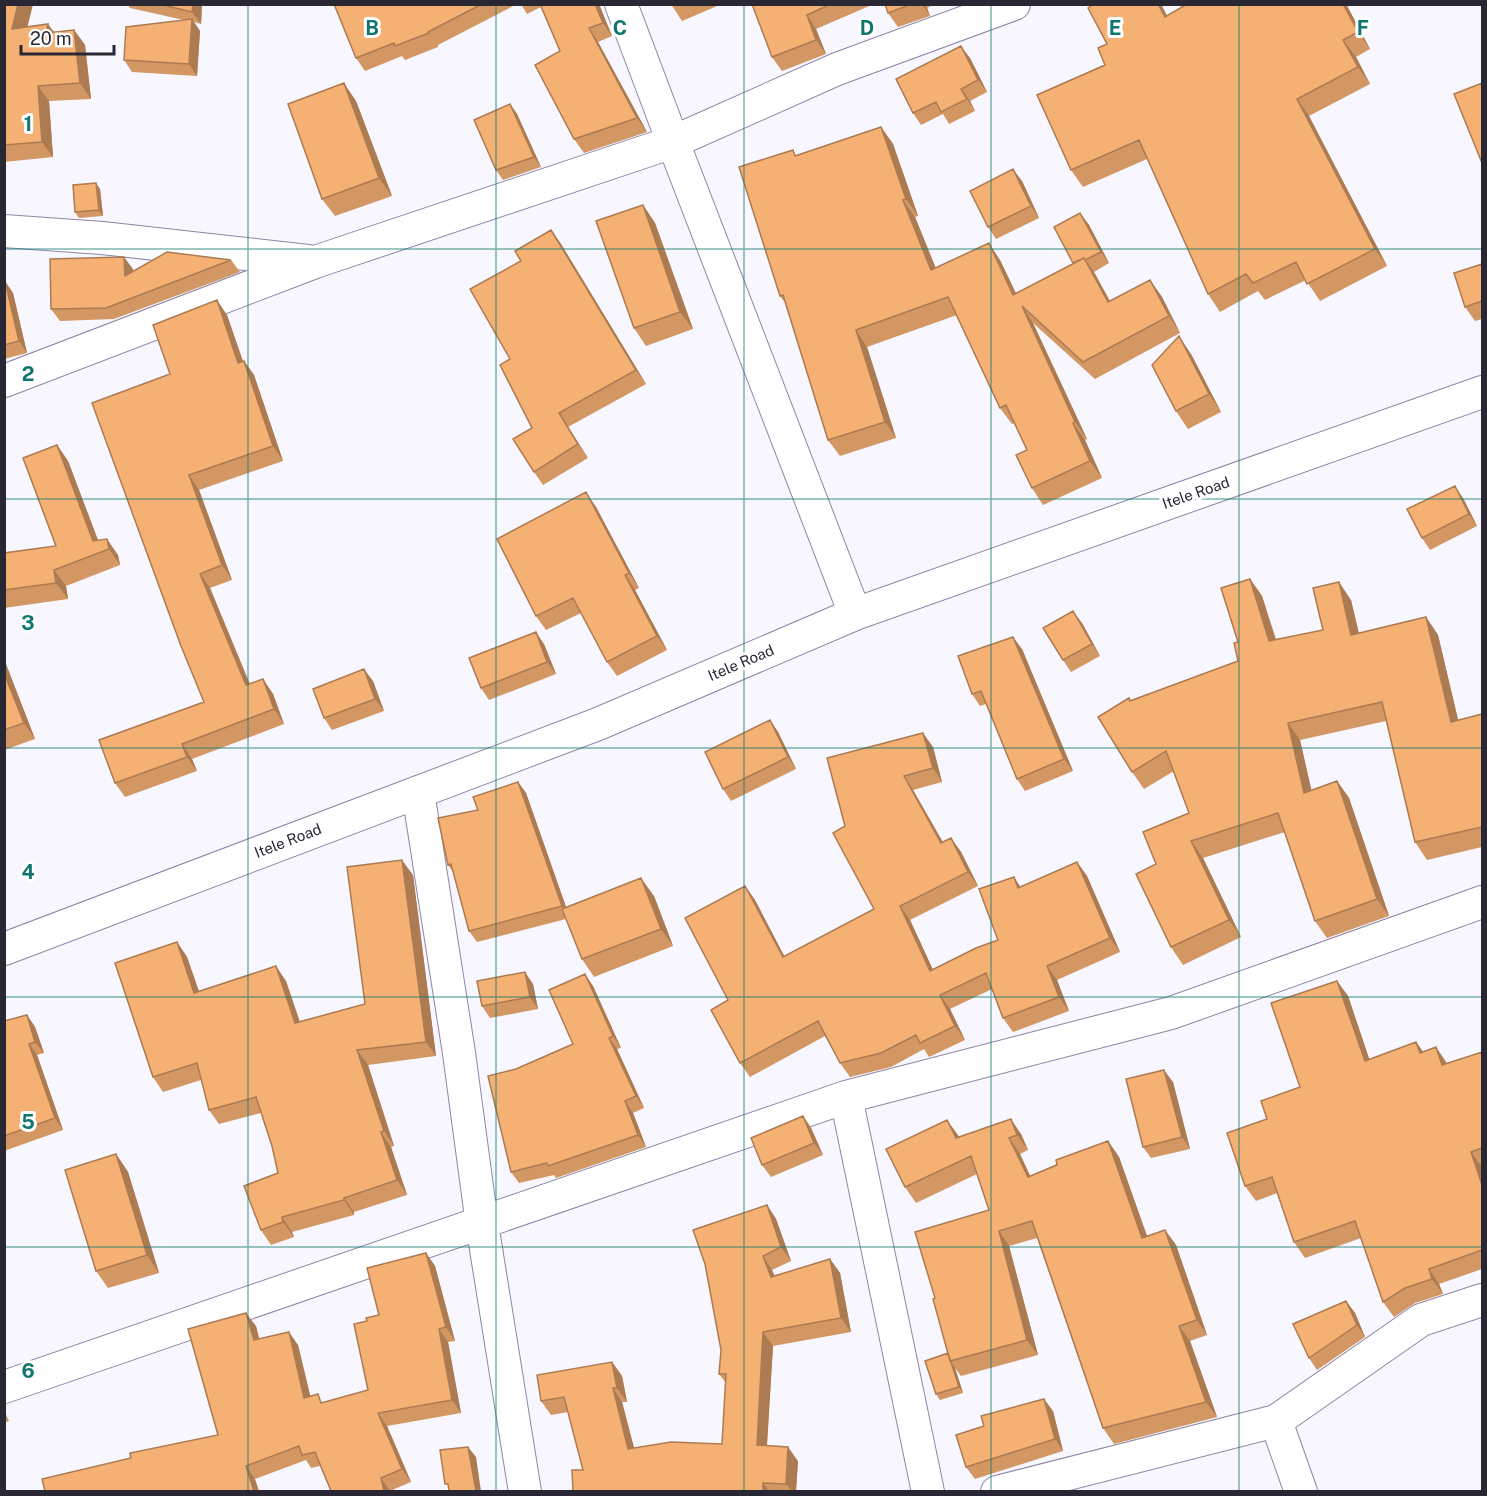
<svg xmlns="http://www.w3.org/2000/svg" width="1487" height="1496" font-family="'Public Sans',sans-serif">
	<rect width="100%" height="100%" fill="#f8f6fe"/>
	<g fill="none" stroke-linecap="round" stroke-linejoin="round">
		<defs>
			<path id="minor" d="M 4,231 L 102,238 L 308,261
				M 4,381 L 315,262 L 673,142 L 621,4
				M 855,614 L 673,142 L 837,69 L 1014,4
				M 418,792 L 459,1053 L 482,1224 L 525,1492
				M 4,949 L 598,724 L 855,614 L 1482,392
				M 846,1097 L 928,1492
				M 4,1387 L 846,1097 L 1171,1013 L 1482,902
				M 1276,1421 L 1301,1492
				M 997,1492 L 1276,1421 L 1421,1320 L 1482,1300"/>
		</defs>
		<use href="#minor" stroke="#8d86a6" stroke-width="34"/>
		<use href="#minor" stroke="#fff" stroke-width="32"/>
	</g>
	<path fill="#d39764" d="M 4,4 L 33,4 L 27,27 L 54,32 L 74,30 L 85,45 L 91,99 L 49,101 L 53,157 L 4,162 Z
		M 127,4 L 202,4 L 201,24 L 194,22 L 200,31 L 197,76 L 132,72 L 124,60 L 184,20 L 130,8 Z
		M 334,4 L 517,4 L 438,45 L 438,47 L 405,60 L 402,56 L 365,71 L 356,58 Z
		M 521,4 L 599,4 L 612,36 L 598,42 L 647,132 L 584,153 L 574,139 L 560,51 L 541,7 L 527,14 Z
		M 671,4 L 722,4 L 682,21 Z
		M 752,4 L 874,4 L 816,29 L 826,54 L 782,71 L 772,57 Z
		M 885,4 L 935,4 L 927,8 L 930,16 L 898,27 L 888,13 Z
		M 1187,4 L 1346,4 L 1370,49 L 1356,57 L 1370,84 L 1309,116 L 1387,266 L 1320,301 L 1306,280 L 1265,300 L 1258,291 L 1220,312 L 1208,294 L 1147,159 L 1083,187 L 1071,170 L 1105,65 L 1167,16 Z
		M 970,58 L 987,92 L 970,101 L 975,111 L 949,124 L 943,114 L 921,125 L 913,113 Z
		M 356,101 L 392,196 L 335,216 L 322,199 Z
		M 510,104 L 517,114 L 541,167 L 503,180 L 496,170 Z
		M 881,127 L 893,144 L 918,216 L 915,217 L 936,268 L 1000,260 L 1016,294 L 1073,263 L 1080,213 L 1089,225 L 1109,263 L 1094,272 L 1110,301 L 1150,280 L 1162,297 L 1180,333 L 1095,379 L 1033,323 L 1087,439 L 1085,440 L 1102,478 L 1043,505 L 1032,488 L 1027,450 L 1015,423 L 1012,424 L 1000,408 L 957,315 L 867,347 L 896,438 L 840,456 L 828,440 L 786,304 L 780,296 L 797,156 Z
		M 1022,181 L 1039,218 L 996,239 L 988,227 Z
		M 100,189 L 103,216 L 79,218 L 75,212 Z
		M 643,205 L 655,223 L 693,329 L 646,346 L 634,328 Z
		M 551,230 L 561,244 L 646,384 L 568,427 L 588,458 L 543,485 L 534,472 L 532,428 L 510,359 L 521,261 Z
		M 231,260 L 240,272 L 114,319 L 60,321 L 51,309 L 133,269 L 133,272 Z
		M 1482,264 L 1482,319 L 1475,321 L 1465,307 Z
		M 4,281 L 13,293 L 27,353 L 4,359 Z
		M 227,315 L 243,361 L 244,361 L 254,375 L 283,461 L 199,490 L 232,580 L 210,588 L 250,684 L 263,679 L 273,694 L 284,724 L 192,759 L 197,771 L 125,797 L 115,783 L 204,702 L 170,374 Z
		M 1191,354 L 1221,412 L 1188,429 L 1176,411 Z
		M 57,445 L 68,461 L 98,540 L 118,555 L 120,565 L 66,586 L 68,599 L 4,608 L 4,553 L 56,546 Z
		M 1463,498 L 1477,526 L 1430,550 L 1422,538 Z
		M 596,507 L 639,588 L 635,590 L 667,650 L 617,676 L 607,662 L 581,613 L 546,630 L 536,616 Z
		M 1250,579 L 1262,596 L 1276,639 L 1323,630 L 1351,600 L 1359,633 L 1426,617 L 1438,635 L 1458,721 L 1482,714 L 1482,847 L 1427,860 L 1415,842 L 1386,721 L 1300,740 L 1311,790 L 1337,781 L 1349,798 L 1389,916 L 1327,938 L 1315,921 L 1285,832 L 1203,858 L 1241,937 L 1183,965 L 1171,947 L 1156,864 L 1189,813 L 1174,771 L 1144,789 L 1132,772 L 1131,700 L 1238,661 L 1238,642 Z
		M 1082,623 L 1100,656 L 1071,672 L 1063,660 Z
		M 544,644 L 556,674 L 489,700 L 481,688 Z
		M 1022,649 L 1073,771 L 1025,791 L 1017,779 L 986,704 L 980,706 L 972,694 Z
		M 4,659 L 35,739 L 4,750 Z
		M 373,681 L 384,711 L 332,730 L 324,718 Z
		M 770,720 L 778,732 L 796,769 L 731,801 L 723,789 Z
		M 933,747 L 942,782 L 913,790 L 943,842 L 951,838 L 961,852 L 978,886 L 910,920 L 933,970 L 998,940 L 1021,887 L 1077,862 L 1087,876 L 1120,952 L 1057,980 L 1069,1011 L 1013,1032 L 1003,1018 L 992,989 L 950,1009 L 965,1040 L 929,1057 L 924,1049 L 891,1067 L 850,1077 L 840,1063 L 825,1036 L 750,1077 L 740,1063 L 728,1000 L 745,886 L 755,900 L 784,956 L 874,909 L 845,826 Z
		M 518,782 L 526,793 L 566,908 L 654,896 L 673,946 L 594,977 L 582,959 L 566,919 L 477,942 L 469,931 L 454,873 L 448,865 L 478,810 Z
		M 413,875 L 436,1056 L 368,1065 L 394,1146 L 391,1147 L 407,1195 L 354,1212 L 354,1215 L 292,1232 L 294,1237 L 271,1245 L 261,1230 L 278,1173 L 272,1146 L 261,1113 L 219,1124 L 209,1110 L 201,1080 L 163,1092 L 153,1077 L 177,942 L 187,957 L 199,991 L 286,981 L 300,1022 L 365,1004 Z
		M 1337,981 L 1348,996 L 1369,1059 L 1416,1042 L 1423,1052 L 1447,1063 L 1482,1052 L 1482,1269 L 1439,1284 L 1443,1294 L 1415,1303 L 1394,1317 L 1383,1302 L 1361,1238 L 1305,1258 L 1294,1242 L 1277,1193 L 1256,1201 L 1245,1186 L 1267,1119 L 1300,1087 Z
		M 533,984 L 538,1009 L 490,1018 L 482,1006 Z
		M 593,986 L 621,1048 L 617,1049 L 644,1108 L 633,1113 L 646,1147 L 556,1178 L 554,1175 L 519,1183 L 511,1172 L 516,1069 L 573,1044 Z
		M 27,1015 L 35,1027 L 44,1053 L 37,1055 L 63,1130 L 4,1151 L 4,1021 Z
		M 1173,1082 L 1190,1149 L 1151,1158 L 1143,1147 Z
		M 803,1116 L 811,1128 L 823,1155 L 771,1177 L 762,1165 Z
		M 1021,1134 L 1028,1150 L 1020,1154 L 1030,1176 L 1108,1141 L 1119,1157 L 1147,1236 L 1165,1230 L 1176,1245 L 1207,1335 L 1190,1341 L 1217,1417 L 1114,1444 L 1103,1428 L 1037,1238 L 1009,1246 L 1038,1355 L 961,1376 L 955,1368 L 963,1393 L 940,1400 L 936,1394 L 948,1353 L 935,1298 L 989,1210 L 977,1174 L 916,1203 L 905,1187 L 959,1137 Z
		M 116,1154 L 128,1172 L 159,1273 L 108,1288 L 96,1271 Z
		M 767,1205 L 776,1219 L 791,1261 L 772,1270 L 775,1276 L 830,1259 L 840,1273 L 851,1332 L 773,1346 L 767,1446 L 798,1461 L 796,1491 L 573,1491 L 583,1470 L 568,1412 L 551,1415 L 541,1401 L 612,1362 L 622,1376 L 627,1402 L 622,1402 L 634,1448 L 722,1444 L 726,1383 L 719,1374 Z
		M 426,1253 L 435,1266 L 455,1341 L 448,1342 L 461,1413 L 387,1426 L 411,1482 L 390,1491 L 331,1491 L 320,1466 L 311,1468 L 306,1460 L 255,1479 L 131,1458 L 218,1435 L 256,1326 L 259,1339 L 298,1345 L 310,1396 L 324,1403 L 368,1390 L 367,1321 L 379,1315 Z
		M 1346,1301 L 1355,1313 L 1365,1337 L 1317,1370 L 1309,1358 Z
		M 4,1410 L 9,1421 L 4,1423 Z
		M 1053,1411 L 1063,1451 L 975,1479 L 966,1467 L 984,1426 Z"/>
	<path fill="#ac7b51" d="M 18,4 L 33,4 L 23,45 L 12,29 Z
		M 193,4 L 202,4 L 201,24 L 192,12 Z
		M 595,4 L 599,4 L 612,36 L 603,23 Z
		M 922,4 L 925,4 L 927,8 L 930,16 Z
		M 1158,4 L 1161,4 L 1177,35 L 1165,17 Z
		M 1343,4 L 1346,4 L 1370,49 L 1358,32 Z
		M 807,15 L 816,29 L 826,54 L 816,40 Z
		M 192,19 L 200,31 L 197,76 L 189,64 Z
		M 48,24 L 59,39 L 46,33 Z
		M 589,28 L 598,42 L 647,132 L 637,118 Z
		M 74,30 L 85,45 L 91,99 L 80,83 Z
		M 1343,40 L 1356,57 L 1370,84 L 1358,67 Z
		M 961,46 L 970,58 L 987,92 L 978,80 Z
		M 344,83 L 356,101 L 392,196 L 379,178 Z
		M 38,86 L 49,101 L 53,157 L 42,142 Z
		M 961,89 L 970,101 L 975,111 L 967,99 Z
		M 1297,99 L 1309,116 L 1387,266 L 1375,249 Z
		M 510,104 L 517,114 L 541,167 L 534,157 Z
		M 881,127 L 893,144 L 918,216 L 906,199 Z
		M 1013,169 L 1022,181 L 1039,218 L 1031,206 Z
		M 96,183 L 100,189 L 103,216 L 99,210 Z
		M 903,200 L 915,217 L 943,287 L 931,270 Z
		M 643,205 L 655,223 L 693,329 L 680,312 Z
		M 1080,213 L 1089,225 L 1109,263 L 1101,252 Z
		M 551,230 L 561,244 L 646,384 L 636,370 Z
		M 989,243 L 1000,260 L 1023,308 L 1022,306 L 1033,323 L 1087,439 L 1075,422 Z
		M 124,257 L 133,269 L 133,288 L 125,276 Z
		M 1084,258 L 1095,274 L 1119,318 L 1108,302 Z
		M 1150,280 L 1162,297 L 1180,333 L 1169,316 Z
		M 5,281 L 13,293 L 27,353 L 19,341 Z
		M 217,300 L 227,315 L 248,377 L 238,363 Z
		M 856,330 L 867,347 L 896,438 L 885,422 Z
		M 1179,336 L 1191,354 L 1221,412 L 1209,394 Z
		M 244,361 L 254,375 L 283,461 L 273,446 Z
		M 559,413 L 568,427 L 588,458 L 578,444 Z
		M 1073,423 L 1085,440 L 1102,478 L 1090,461 Z
		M 57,445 L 68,461 L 102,551 L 93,541 Z
		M 189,475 L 199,490 L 232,580 L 222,565 Z
		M 1455,486 L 1463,498 L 1477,526 L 1469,514 Z
		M 586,492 L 596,507 L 639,588 L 629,573 Z
		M 107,539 L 118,555 L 120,565 L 109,549 Z
		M 54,570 L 66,586 L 68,599 L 56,583 Z
		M 200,574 L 210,588 L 256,700 L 246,685 Z
		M 625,575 L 635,590 L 667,650 L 657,636 Z
		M 1250,579 L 1262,596 L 1281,658 L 1269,641 Z
		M 1339,582 L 1351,600 L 1363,652 L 1351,635 Z
		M 1073,611 L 1082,623 L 1100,656 L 1092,644 Z
		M 1426,617 L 1438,635 L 1463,740 L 1451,722 Z
		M 536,632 L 544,644 L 556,674 L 547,662 Z
		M 1013,637 L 1022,649 L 1073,771 L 1064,759 Z
		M 4,659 L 35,739 L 24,723 L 4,673 Z
		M 364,669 L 373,681 L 384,711 L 375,699 Z
		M 263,679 L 273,694 L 284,724 L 274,709 Z
		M 770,720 L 778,732 L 796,769 L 788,757 Z
		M 1288,723 L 1300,740 L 1316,810 L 1304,793 Z
		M 923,733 L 933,747 L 942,782 L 933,768 Z
		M 182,744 L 192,759 L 197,771 L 187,757 Z
		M 904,776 L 913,790 L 951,857 L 941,843 Z
		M 1337,781 L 1349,798 L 1389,916 L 1377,899 Z
		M 518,782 L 526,793 L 570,918 L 562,906 Z
		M 951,838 L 961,852 L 978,886 L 968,872 Z
		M 1191,841 L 1203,858 L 1241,937 L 1229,920 Z
		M 402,860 L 413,875 L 436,1056 L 426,1042 Z
		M 1077,862 L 1087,876 L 1120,952 L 1110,938 Z
		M 1014,877 L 1023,891 L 1018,888 Z
		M 641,878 L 654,896 L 673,946 L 661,929 Z
		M 745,886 L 755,900 L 792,971 L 783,957 Z
		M 900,906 L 910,920 L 940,985 L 930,971 Z
		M 177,942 L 187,957 L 204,1007 L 194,993 Z
		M 276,966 L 286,981 L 305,1038 L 295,1023 Z
		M 1047,966 L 1057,980 L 1069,1011 L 1059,997 Z
		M 525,972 L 533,984 L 538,1009 L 530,997 Z
		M 585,974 L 593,986 L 621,1048 L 613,1036 Z
		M 1337,981 L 1348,996 L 1375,1076 L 1365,1061 Z
		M 940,995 L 950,1009 L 965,1040 L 955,1026 Z
		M 27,1015 L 35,1027 L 44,1053 L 35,1042 Z
		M 609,1038 L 617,1049 L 644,1108 L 636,1096 Z
		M 1416,1042 L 1427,1057 L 1420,1053 Z
		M 29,1044 L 37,1055 L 63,1130 L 55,1118 Z
		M 1436,1047 L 1446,1062 L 1452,1080 L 1442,1065 Z
		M 357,1050 L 368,1065 L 394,1146 L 384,1131 Z
		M 1164,1070 L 1173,1082 L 1190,1149 L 1182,1137 Z
		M 625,1101 L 633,1113 L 646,1147 L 638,1135 Z
		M 803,1116 L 811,1128 L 823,1155 L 814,1143 Z
		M 1011,1119 L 1021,1134 L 1028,1150 L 1017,1135 Z
		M 947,1120 L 958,1135 L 967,1153 L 956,1138 Z
		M 381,1132 L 391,1147 L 407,1195 L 397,1180 Z
		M 1009,1138 L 1020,1154 L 1038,1193 L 1028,1177 Z
		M 1108,1141 L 1119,1157 L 1153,1253 L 1142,1238 Z
		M 1471,1152 L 1482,1167 L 1482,1185 Z
		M 116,1154 L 128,1172 L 159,1273 L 147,1255 Z
		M 344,1198 L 354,1212 L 354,1215 L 344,1200 Z
		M 767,1205 L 776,1219 L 791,1261 L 781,1247 Z
		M 282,1217 L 292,1232 L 294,1237 L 283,1222 Z
		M 1165,1230 L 1176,1245 L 1207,1335 L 1197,1320 Z
		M 999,1231 L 1009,1246 L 1038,1355 L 1027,1340 Z
		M 426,1253 L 435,1266 L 455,1341 L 446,1327 Z
		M 763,1256 L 772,1270 L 780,1291 L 771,1277 Z
		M 830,1259 L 840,1273 L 851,1332 L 841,1318 Z
		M 1429,1269 L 1439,1284 L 1443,1294 L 1432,1279 Z
		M 1346,1301 L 1355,1313 L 1365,1337 L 1357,1325 Z
		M 246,1313 L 256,1326 L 263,1353 L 254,1340 Z
		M 1179,1326 L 1190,1341 L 1217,1417 L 1206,1402 Z
		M 439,1329 L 448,1342 L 461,1413 L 452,1400 Z
		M 289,1332 L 298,1345 L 314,1411 L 304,1398 Z
		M 763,1332 L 773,1346 L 766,1459 L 757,1445 Z
		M 612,1362 L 622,1376 L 627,1402 L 617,1388 Z
		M 951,1362 L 955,1368 L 963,1393 L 959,1387 Z
		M 613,1388 L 622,1402 L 638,1463 L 628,1449 Z
		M 1044,1399 L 1053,1411 L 1063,1451 L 1055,1439 Z
		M 378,1413 L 387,1426 L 411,1482 L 402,1469 Z
		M 468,1447 L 476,1457 L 481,1491 L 476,1491 Z
		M 788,1447 L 798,1461 L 796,1491 L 792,1491 L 786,1484 Z
		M 246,1466 L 255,1479 L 259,1491 L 254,1491 Z
		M 381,1478 L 390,1491 L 384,1491 Z
		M 763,1483 L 769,1491 L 763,1491 Z"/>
	<path fill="#f5b074" stroke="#ac7b51" stroke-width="1.5" d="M 4,4 L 18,4 L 12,29 L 48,24 L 46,33 L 74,30 L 80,83 L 38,86 L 42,142 L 4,145 Z
		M 159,4 L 193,4 L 192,12 Z
		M 334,4 L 482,4 L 428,32 L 429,33 L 395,46 L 394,43 L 356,58 Z
		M 540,4 L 595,4 L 603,23 L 589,28 L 637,118 L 574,139 L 535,65 L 560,51 Z
		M 752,4 L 831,4 L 807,15 L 816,40 L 772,57 Z
		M 885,4 L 912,4 L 888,13 Z
		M 1094,4 L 1158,4 L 1165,17 L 1187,4 L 1343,4 L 1358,32 L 1343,40 L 1358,67 L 1297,99 L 1375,249 L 1307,284 L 1296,262 L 1253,283 L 1246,274 L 1208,294 L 1139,140 L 1071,170 L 1037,95 L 1105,65 L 1098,48 L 1107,44 L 1088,8 Z
		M 192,19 L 189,64 L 124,60 L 126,27 Z
		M 961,46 L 978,80 L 961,89 L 967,99 L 941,112 L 936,102 L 913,113 L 896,79 Z
		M 344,83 L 379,178 L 322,199 L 288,104 Z
		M 1482,83 L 1482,163 L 1454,94 Z
		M 510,104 L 534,157 L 496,170 L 474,120 Z
		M 881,127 L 906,199 L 903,200 L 931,270 L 989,243 L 1013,295 L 1084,258 L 1108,302 L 1150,280 L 1169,316 L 1083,362 L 1022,306 L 1075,422 L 1073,423 L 1090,461 L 1032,488 L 1016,455 L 1027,450 L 1006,405 L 1000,408 L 948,297 L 856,330 L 885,422 L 828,440 L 783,295 L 780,296 L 739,167 L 793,150 L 795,156 Z
		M 1013,169 L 1031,206 L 988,227 L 970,191 Z
		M 96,183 L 99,210 L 75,212 L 73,185 Z
		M 643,205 L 680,312 L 634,328 L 596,221 Z
		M 1080,213 L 1101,252 L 1085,260 L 1084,258 L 1073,263 L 1054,227 Z
		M 551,230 L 636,370 L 559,413 L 578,444 L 534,472 L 513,439 L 532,428 L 500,365 L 510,359 L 470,289 L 521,261 L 515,251 Z
		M 167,252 L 231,260 L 106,308 L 51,309 L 50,259 L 124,257 L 125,276 Z
		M 1482,264 L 1482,301 L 1465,307 L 1454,273 Z
		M 5,281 L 19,341 L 4,345 L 4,281 Z
		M 217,300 L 238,363 L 244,361 L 273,446 L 189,475 L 222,565 L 200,574 L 246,685 L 263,679 L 274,709 L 182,744 L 187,757 L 115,783 L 99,740 L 204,702 L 181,646 L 92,403 L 170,374 L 153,325 Z
		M 1179,336 L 1209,394 L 1176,411 L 1152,365 Z
		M 57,445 L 93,541 L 107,539 L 109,549 L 54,570 L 56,583 L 4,590 L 4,553 L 56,546 L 23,458 Z
		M 1455,486 L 1469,514 L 1422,538 L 1407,509 Z
		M 586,492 L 629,573 L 625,575 L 657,636 L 607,662 L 573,598 L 536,616 L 497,539 Z
		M 1250,579 L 1269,641 L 1323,630 L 1313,588 L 1339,582 L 1351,635 L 1426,617 L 1451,722 L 1482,714 L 1482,827 L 1415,842 L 1382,702 L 1288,723 L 1304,793 L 1337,781 L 1377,899 L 1315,921 L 1278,813 L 1191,841 L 1229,920 L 1171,947 L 1136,874 L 1156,864 L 1143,832 L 1189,813 L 1166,751 L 1132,772 L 1098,717 L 1129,698 L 1130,701 L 1238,661 L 1234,643 L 1238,642 L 1221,588 Z
		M 1073,611 L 1092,644 L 1063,660 L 1043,628 Z
		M 536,632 L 547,662 L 481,688 L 469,658 Z
		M 1013,637 L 1064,759 L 1017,779 L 981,691 L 972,694 L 958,656 Z
		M 364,669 L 375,699 L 324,718 L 313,689 Z
		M 4,673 L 24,723 L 4,730 Z
		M 770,720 L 788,757 L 723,789 L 705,752 Z
		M 923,733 L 933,768 L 904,776 L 941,843 L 951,838 L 968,872 L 900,906 L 930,971 L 976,948 L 998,940 L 979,889 L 1014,877 L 1018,888 L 1077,862 L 1110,938 L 1047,966 L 1059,997 L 1003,1018 L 986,973 L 940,995 L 955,1026 L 920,1043 L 916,1035 L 881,1053 L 840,1063 L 818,1021 L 740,1063 L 711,1010 L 728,1000 L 685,918 L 745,886 L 783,957 L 874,909 L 833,833 L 845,826 L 827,758 Z
		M 518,782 L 562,906 L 469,931 L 451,864 L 448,865 L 438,818 L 478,810 L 473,797 Z
		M 402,860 L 426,1042 L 357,1050 L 384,1131 L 381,1132 L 397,1180 L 344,1198 L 344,1200 L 282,1217 L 283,1222 L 261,1230 L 244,1186 L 278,1173 L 272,1146 L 256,1097 L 209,1110 L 197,1063 L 153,1077 L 115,963 L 177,942 L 194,993 L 276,966 L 295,1023 L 365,1004 L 347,867 Z
		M 641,878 L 661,929 L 582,959 L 562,909 Z
		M 525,972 L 530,997 L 482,1006 L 477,981 Z
		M 585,974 L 613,1036 L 609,1038 L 636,1096 L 625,1101 L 638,1135 L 548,1166 L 547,1163 L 511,1172 L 488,1076 L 516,1069 L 573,1044 L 549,990 Z
		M 1337,981 L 1365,1061 L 1416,1042 L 1420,1053 L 1436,1047 L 1442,1065 L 1482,1052 L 1482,1148 L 1471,1152 L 1482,1185 L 1482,1250 L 1429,1269 L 1432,1279 L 1405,1288 L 1383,1302 L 1355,1221 L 1294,1242 L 1272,1177 L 1245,1186 L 1227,1133 L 1267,1119 L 1261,1101 L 1300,1087 L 1271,1003 Z
		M 27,1015 L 35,1042 L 29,1044 L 55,1118 L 4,1136 L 4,1021 Z
		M 1164,1070 L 1182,1137 L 1143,1147 L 1126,1079 Z
		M 803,1116 L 814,1143 L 762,1165 L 751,1138 Z
		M 1011,1119 L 1017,1135 L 1009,1138 L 1028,1177 L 1057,1165 L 1056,1160 L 1108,1141 L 1142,1238 L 1165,1230 L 1197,1320 L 1179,1326 L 1206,1402 L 1103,1428 L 1032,1221 L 999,1231 L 1027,1340 L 950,1361 L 933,1299 L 935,1298 L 915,1232 L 989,1210 L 971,1156 L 905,1187 L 886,1149 L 947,1120 L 956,1138 Z
		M 116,1154 L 147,1255 L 96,1271 L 65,1170 Z
		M 767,1205 L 781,1247 L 763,1256 L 771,1277 L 830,1259 L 841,1318 L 763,1332 L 757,1445 L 788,1447 L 786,1484 L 763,1483 L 763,1491 L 573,1491 L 572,1470 L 583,1470 L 564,1397 L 541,1401 L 537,1375 L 612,1362 L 617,1388 L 613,1388 L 628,1449 L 671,1442 L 722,1444 L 726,1374 L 719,1374 L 721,1350 L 705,1264 L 693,1230 Z
		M 426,1253 L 446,1327 L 439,1329 L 452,1400 L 378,1413 L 402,1469 L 381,1478 L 384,1491 L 331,1491 L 315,1452 L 302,1455 L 299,1446 L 246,1466 L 254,1491 L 45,1491 L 42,1479 L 131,1458 L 130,1453 L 218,1435 L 188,1329 L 246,1313 L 254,1340 L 289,1332 L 304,1398 L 318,1394 L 321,1403 L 368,1390 L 354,1324 L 367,1321 L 366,1318 L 379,1315 L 367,1268 Z
		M 1346,1301 L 1357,1325 L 1309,1358 L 1293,1324 Z
		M 948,1353 L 959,1387 L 936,1394 L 925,1361 Z
		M 1044,1399 L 1055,1439 L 966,1467 L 956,1435 L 984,1426 L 981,1416 Z
		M 468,1447 L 476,1491 L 449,1491 L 448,1484 L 445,1484 L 440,1450 Z"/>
	<path fill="none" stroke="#0f766e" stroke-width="1.5" stroke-opacity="0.55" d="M 248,4 L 248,1492M 496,4 L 496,1492M 744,4 L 744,1492M 991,4 L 991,1492M 1239,4 L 1239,1492M 4,249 L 1482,249M 4,499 L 1482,499M 4,748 L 1482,748M 4,997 L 1482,997M 4,1247 L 1482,1247"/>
	<g text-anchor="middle" stroke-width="6" stroke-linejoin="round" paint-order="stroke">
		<g font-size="15" fill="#292734" stroke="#fff">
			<text transform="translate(1196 493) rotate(-19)" y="5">Itele Road</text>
			<text transform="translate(741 663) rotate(-23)" y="5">Itele Road</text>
			<text transform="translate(288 841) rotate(-21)" y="5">Itele Road</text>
		</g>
	</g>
	<g font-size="20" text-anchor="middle" font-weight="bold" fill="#0f766e" stroke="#fff" stroke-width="6" stroke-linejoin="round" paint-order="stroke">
		<text x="372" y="35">B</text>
		<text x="620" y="35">C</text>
		<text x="867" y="35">D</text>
		<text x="1115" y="35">E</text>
		<text x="1363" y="35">F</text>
		<text x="28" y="131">1</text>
		<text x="28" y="381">2</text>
		<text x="28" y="630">3</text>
		<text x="28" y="879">4</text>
		<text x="28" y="1129">5</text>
		<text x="28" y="1378">6</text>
	</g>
	<rect width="1487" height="1496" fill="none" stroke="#292734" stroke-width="12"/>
	<path d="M21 45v9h93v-9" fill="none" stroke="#292734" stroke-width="3"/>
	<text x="30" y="45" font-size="18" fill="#292734" stroke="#ffffff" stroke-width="4.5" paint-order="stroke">20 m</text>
</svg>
